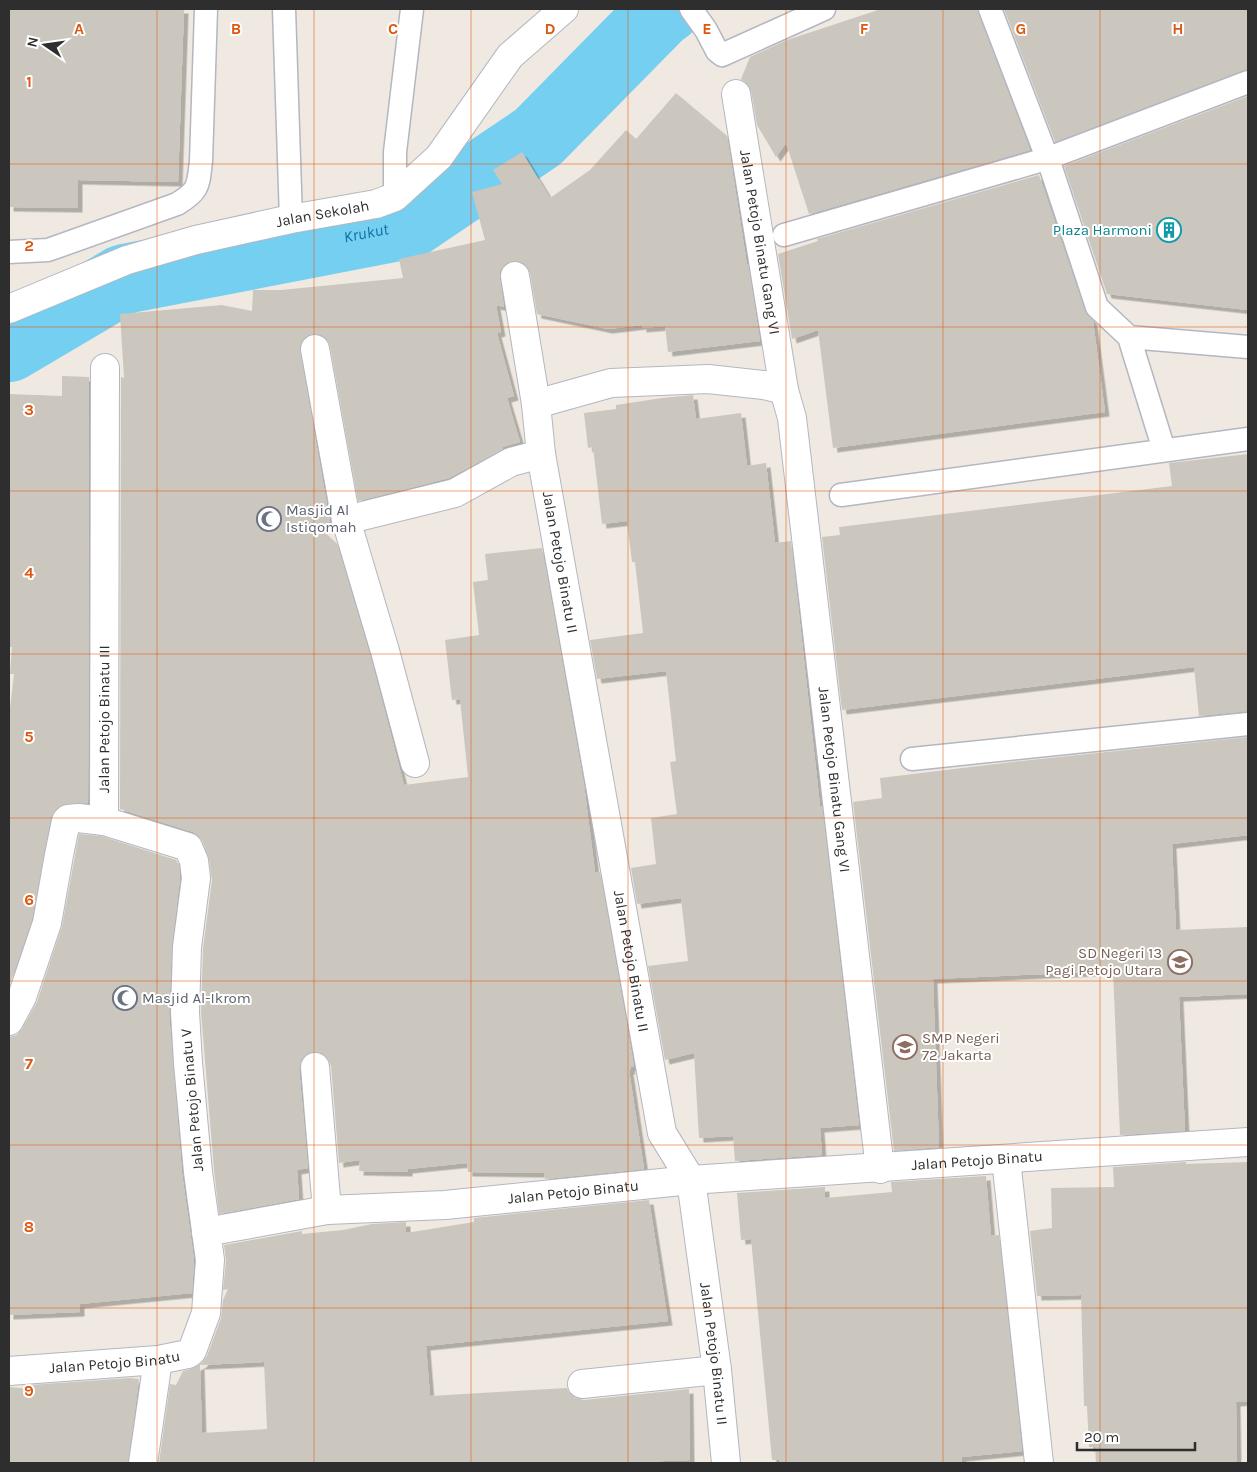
<svg xmlns="http://www.w3.org/2000/svg" width="1257" height="1472" font-family="Karla,sans-serif">
	<defs>
		<filter id="shadow"><feDropShadow dx="4.5" dy="4.5" stdDeviation="0" flood-color="#0004"/></filter>
	</defs>
	<rect width="100%" height="100%" fill="#efe9e1"/>
	<g fill="none" stroke-linecap="round" stroke-linejoin="round">
		<path stroke="#75cff0" stroke-width="70" id="s1" d="M 9,347 L 124,279 L 409,224 L 538,137 L 660,13 L 666,9"/>
	</g>
	<path fill="#cbc7bf" fill-rule="evenodd" filter="url(#shadow)" d="M 9,9 L 184,9 L 178,182 L 78,180 L 78,208 L 9,207 Z
		M 881,9 L 977,9 L 1030,150 L 809,214 L 786,143 L 776,157 L 757,125 L 751,91 L 748,84 L 741,79 L 750,57 L 787,40 Z
		M 1004,9 L 1248,9 L 1248,69 L 1055,142 Z
		M 676,93 L 727,136 L 747,265 L 748,264 L 760,341 L 668,352 L 665,326 L 642,328 L 642,325 L 608,329 L 537,314 L 530,273 L 527,267 L 521,262 L 512,261 L 505,264 L 500,271 L 500,279 L 504,307 L 496,305 L 501,332 L 497,333 L 514,396 L 507,398 L 520,442 L 502,447 L 503,449 L 449,478 L 358,501 L 330,346 L 327,339 L 321,335 L 313,334 L 305,337 L 301,343 L 300,351 L 330,522 L 317,525 L 337,544 L 370,655 L 404,785 L 468,777 L 460,699 L 452,700 L 445,640 L 479,635 L 473,582 L 488,580 L 485,554 L 542,548 L 584,785 L 595,872 L 600,872 L 634,1066 L 630,1067 L 631,1070 L 629,1070 L 644,1169 L 545,1179 L 544,1173 L 468,1172 L 467,1163 L 408,1169 L 408,1172 L 359,1171 L 360,1160 L 339,1163 L 331,1066 L 328,1059 L 322,1053 L 313,1052 L 307,1054 L 301,1060 L 299,1068 L 308,1168 L 297,1170 L 299,1199 L 219,1214 L 214,1170 L 201,1012 L 203,948 L 212,880 L 209,859 L 202,840 L 199,836 L 193,832 L 120,809 L 121,377 L 124,378 L 120,314 L 222,305 L 252,311 L 253,290 L 281,290 L 403,278 L 399,259 L 485,240 L 472,192 L 502,184 L 493,170 L 522,152 L 550,198 L 590,170 L 626,130 L 636,139 Z
		M 1248,96 L 1248,310 L 1107,294 L 1064,166 Z
		M 1039,175 L 1085,311 L 1093,321 L 1105,412 L 833,448 L 818,330 L 792,339 L 778,254 L 818,241 L 817,239 Z
		M 62,376 L 89,377 L 88,803 L 66,804 L 57,808 L 51,817 L 32,919 L 9,987 L 9,717 L 14,674 L 10,674 L 12,647 L 9,647 L 9,394 L 62,396 Z
		M 693,395 L 696,419 L 741,413 L 747,466 L 766,463 L 775,543 L 791,541 L 820,806 L 822,806 L 859,1125 L 820,1128 L 822,1155 L 735,1161 L 733,1136 L 699,1138 L 694,1053 L 665,1060 L 648,966 L 688,961 L 681,898 L 637,904 L 631,868 L 656,864 L 651,818 L 677,814 L 670,762 L 676,761 L 666,671 L 597,679 L 590,640 L 643,633 L 635,562 L 632,562 L 627,521 L 602,524 L 593,447 L 588,448 L 584,413 L 616,409 L 616,405 L 662,398 Z
		M 1248,454 L 1248,711 L 1199,716 L 1194,667 L 842,710 L 822,537 L 840,535 L 839,527 L 1172,486 L 1169,463 Z
		M 1248,737 L 1248,835 L 1172,844 L 1176,930 L 1248,927 L 1248,994 L 1179,997 L 1185,1131 L 1120,1135 L 1113,971 L 933,979 L 939,1147 L 894,1151 L 853,802 L 882,798 L 880,778 L 1012,762 Z
		M 79,834 L 101,836 L 176,860 L 179,865 L 180,878 L 172,945 L 169,1013 L 182,1173 L 194,1260 L 192,1293 L 80,1304 L 80,1312 L 9,1315 L 9,1037 L 17,1035 L 22,1029 L 37,1002 L 62,926 Z
		M 1186,1162 L 1186,1164 L 1248,1162 L 1248,1401 L 1236,1402 L 1237,1463 L 1096,1463 L 1095,1447 L 1089,1447 L 1087,1406 L 1084,1406 L 1081,1295 L 1037,1296 L 1030,1231 L 1052,1228 L 1051,1188 L 1114,1187 L 1113,1167 Z
		M 986,1176 L 991,1236 L 999,1235 L 1022,1451 L 962,1457 L 962,1463 L 779,1463 L 779,1460 L 772,1460 L 751,1239 L 741,1240 L 737,1193 L 825,1187 L 825,1198 L 892,1192 L 891,1182 Z
		M 649,1200 L 668,1321 L 426,1346 L 430,1396 L 567,1388 L 570,1394 L 575,1398 L 584,1400 L 689,1389 L 690,1460 L 612,1463 L 159,1463 L 170,1384 L 176,1385 L 183,1371 L 191,1369 L 202,1363 L 207,1356 L 221,1318 L 223,1300 L 228,1289 L 223,1290 L 226,1261 L 224,1245 L 302,1231 L 302,1234 L 343,1230 L 372,1224 L 406,1222 L 406,1233 L 474,1222 L 474,1218 ZM 264,1362 L 267,1429 L 202,1433 L 200,1365 Z
		M 130,1378 L 139,1379 L 128,1463 L 9,1463 L 9,1387 L 30,1389 L 30,1385 Z"/>
	<g fill="none" stroke-linecap="round" stroke-linejoin="round">
		<defs>
			<path id="service" d="M 284,9 L 291,219
				M 691,9 L 706,30 L 717,51 L 722,55 L 824,9
				M 990,9 L 1051,168 L 1097,307 L 1129,337 L 1164,450
				M 395,197 L 395,152 L 412,9
				M 784,235 L 1046,159 L 1248,82
				M 9,252 L 48,250 L 177,204 C 200,190 198,185 201,161 L 206,9
				M 1129,337 L 1248,347
				M 841,495 L 1248,439
				M 912,759 L 1248,724"/>
			<g id="minor">
				<path id="s2" d="M 736,94 L 784,390"/>
				<path id="s3" d="M 515,276 L 536,404 L 541,454 L 662,1133 L 691,1180 L 717,1370 L 726,1463"/>
				<path id="s4" d="M 9,309 L 127,260 L 196,240 L 291,219 L 376,204 L 395,197 L 439,157 L 510,56 L 564,9"/>
				<path d="M 315,349 L 346,520 L 385,651 L 415,763"/>
				<path id="s5" d="M 536,404 L 611,383 L 708,379 L 764,385 L 784,390 L 792,418 L 880,1169"/>
				<path d="M 346,520 L 455,493 L 511,462 L 541,454"/>
				<path id="s6" d="M 9,1021 L 22,997 L 47,923 L 59,855 L 66,821 L 68,819 L 78,818 L 104,821 L 105,368"/>
				<path d="M 315,1067 L 327,1210"/>
				<path d="M 1006,1159 L 1039,1463"/>
				<path id="s7" d="M 206,1232 L 327,1210 L 445,1205 L 691,1180 L 1248,1142"/>
				<path id="s8" d="M 9,1371 L 158,1360 L 188,1354 L 192,1351 L 206,1313 L 210,1260 L 198,1172 L 188,1063 L 185,1012 L 187,947 L 196,878 L 194,861 L 188,847 L 104,821"/>
				<path d="M 582,1384 L 717,1370"/>
				<path d="M 143,1463 L 158,1360"/>
			</g>
		</defs>
		<use href="#service" stroke="#b4b7c1" stroke-width="25"/>
		<use href="#minor" stroke="#b4b7c1" stroke-width="30"/>
		<use href="#service" stroke="#fff" stroke-width="22"/>
		<use href="#minor" stroke="#fff" stroke-width="28"/>
	</g>
	<path fill="none" stroke="#df570e" stroke-width="1" stroke-opacity="0.55" d="M 157,9 L 157,1463M 314,9 L 314,1463M 471,9 L 471,1463M 628,9 L 628,1463M 786,9 L 786,1463M 943,9 L 943,1463M 1100,9 L 1100,1463M 9,164 L 1248,164M 9,327 L 1248,327M 9,491 L 1248,491M 9,654 L 1248,654M 9,818 L 1248,818M 9,981 L 1248,981M 9,1145 L 1248,1145M 9,1308 L 1248,1308"/>
	<defs>
		<symbol id="building-ring" viewBox="-11 -11 22 22"><circle r="9.5" fill="#fff" stroke="#0f9aa8" stroke-width="1.5"/><path d="M-4-6H4V6H1V3H-1V6H-4ZM-2.5-4.3h1.7v1.8h-1.7ZM.8-4.3h1.7v1.8H.8ZM-2.5-1h1.7V.8h-1.7ZM.8-1h1.7V.8H.8Z" fill="#0f9aa8"/></symbol>
		<symbol id="mosque-ring" viewBox="-11 -11 22 22"><circle r="9.5" fill="#fff" stroke="#6b7280" stroke-width="1.5"/><path d="M3.5-4.9A6 6 0 1 0 3.5 4.9A5 5 0 1 1 3.5-4.9Z" fill="#6b7280"/></symbol>
		<symbol id="school-ring" viewBox="-11 -11 22 22"><circle r="9.5" fill="#fff" stroke="#8d6e63" stroke-width="1.5"/><path d="M0-5L7-2L0 1L-7-2ZM-4 1L0 2.5L4 1V4Q0 6-4 4Z" fill="#8d6e63"/></symbol>
	</defs>
	<g fill-rule="evenodd">
		<use href="#building-ring" x="1155" y="216" width="28" height="28"/>
		<use href="#mosque-ring" x="255" y="505" width="28" height="28"/>
		<use href="#school-ring" x="1166" y="948" width="28" height="28"/>
		<use href="#mosque-ring" x="111" y="984" width="28" height="28"/>
		<use href="#school-ring" x="891" y="1033" width="28" height="28"/>
	</g>
	<g text-anchor="middle" stroke-width="4" stroke-linejoin="round" paint-order="stroke">
		<g font-size="15" fill="#2e2e2e" stroke="#fff">
			<text dy="5" stroke="none"><textPath href="#s4" startOffset="329">Jalan Sekolah</textPath></text>
			<text dy="5" stroke="none"><textPath href="#s2" startOffset="150">Jalan Petojo Binatu Gang VI</textPath></text>
			<text dy="5" stroke="none"><textPath href="#s3" startOffset="290">Jalan Petojo Binatu II</textPath></text>
			<text dy="5" stroke="none"><textPath href="#s6" startOffset="350">Jalan Petojo Binatu III</textPath></text>
			<text dy="5" stroke="none"><textPath href="#s5" startOffset="645">Jalan Petojo Binatu Gang VI</textPath></text>
			<text dy="5" stroke="none"><textPath href="#s3" startOffset="695">Jalan Petojo Binatu II</textPath></text>
			<text transform="translate(192 1100) rotate(-95)" y="5">Jalan Petojo Binatu V</text>
			<text dy="5" stroke="none"><textPath href="#s7" startOffset="775">Jalan Petojo Binatu</textPath></text>
			<text dy="5" stroke="none"><textPath href="#s7" startOffset="370">Jalan Petojo Binatu</textPath></text>
			<text dy="5" stroke="none"><textPath href="#s3" startOffset="1100">Jalan Petojo Binatu II</textPath></text>
			<text dy="5" stroke="none"><textPath href="#s8" startOffset="106">Jalan Petojo Binatu</textPath></text>
		</g>
		<g font-size="15" fill="#0d838f" stroke="#fff" text-anchor="end">
			<text x="1152" y="235">Plaza Harmoni</text>
		</g>
		<g font-size="15" fill="#5b616d" stroke="#fff" text-anchor="start">
			<text x="286" y="515">Masjid Al<tspan x="286" dy="17">Istiqomah</tspan></text>
			<text x="142" y="1003">Masjid Al-Ikrom</text>
		</g>
		<g font-size="15" fill="#785e54" stroke="#fff" text-anchor="end">
			<text x="1162" y="958">SD Negeri 13<tspan x="1162" dy="17">Pagi Petojo Utara</tspan></text>
			<text x="922" y="1043" text-anchor="start">SMP Negeri<tspan x="922" dy="17">72 Jakarta</tspan></text>
		</g>
		<g font-size="16" font-style="italic" fill="#0d6fa3" stroke="#fff">
			<text dy="6" stroke="none"><textPath href="#s1" startOffset="380">Krukut</textPath></text>
		</g>
	</g>
	<g font-size="16" text-anchor="middle" font-weight="bold" fill="#df570e" stroke="#fff" stroke-width="4" stroke-linejoin="round" paint-order="stroke">
		<text x="79" y="34">A</text>
		<text x="236" y="34">B</text>
		<text x="393" y="34">C</text>
		<text x="550" y="34">D</text>
		<text x="707" y="34">E</text>
		<text x="864" y="34">F</text>
		<text x="1021" y="34">G</text>
		<text x="1178" y="34">H</text>
		<text x="29" y="87">1</text>
		<text x="29" y="251">2</text>
		<text x="29" y="415">3</text>
		<text x="29" y="578">4</text>
		<text x="29" y="742">5</text>
		<text x="29" y="905">6</text>
		<text x="29" y="1069">7</text>
		<text x="29" y="1232">8</text>
		<text x="29" y="1396">9</text>
	</g>
	<rect width="1257" height="1472" fill="none" stroke="#2e2e2e" stroke-width="20"/>
	<g transform="translate(45 45) rotate(283)" stroke="#ffffff" stroke-width="4" paint-order="stroke">
	<path d="M0-4L9 19L0 12L-9 19Z" fill="#2e2e2e"/>
	<text y="-8" font-size="14" font-weight="bold" text-anchor="middle" fill="#2e2e2e">N</text>
	</g>
	<path d="M1077 1442v8h118v-8" fill="none" stroke="#2e2e2e" stroke-width="2.5"/>
	<text x="1084" y="1442" font-size="15" fill="#2e2e2e" stroke="#ffffff" stroke-width="4" paint-order="stroke">20 m</text>
</svg>
